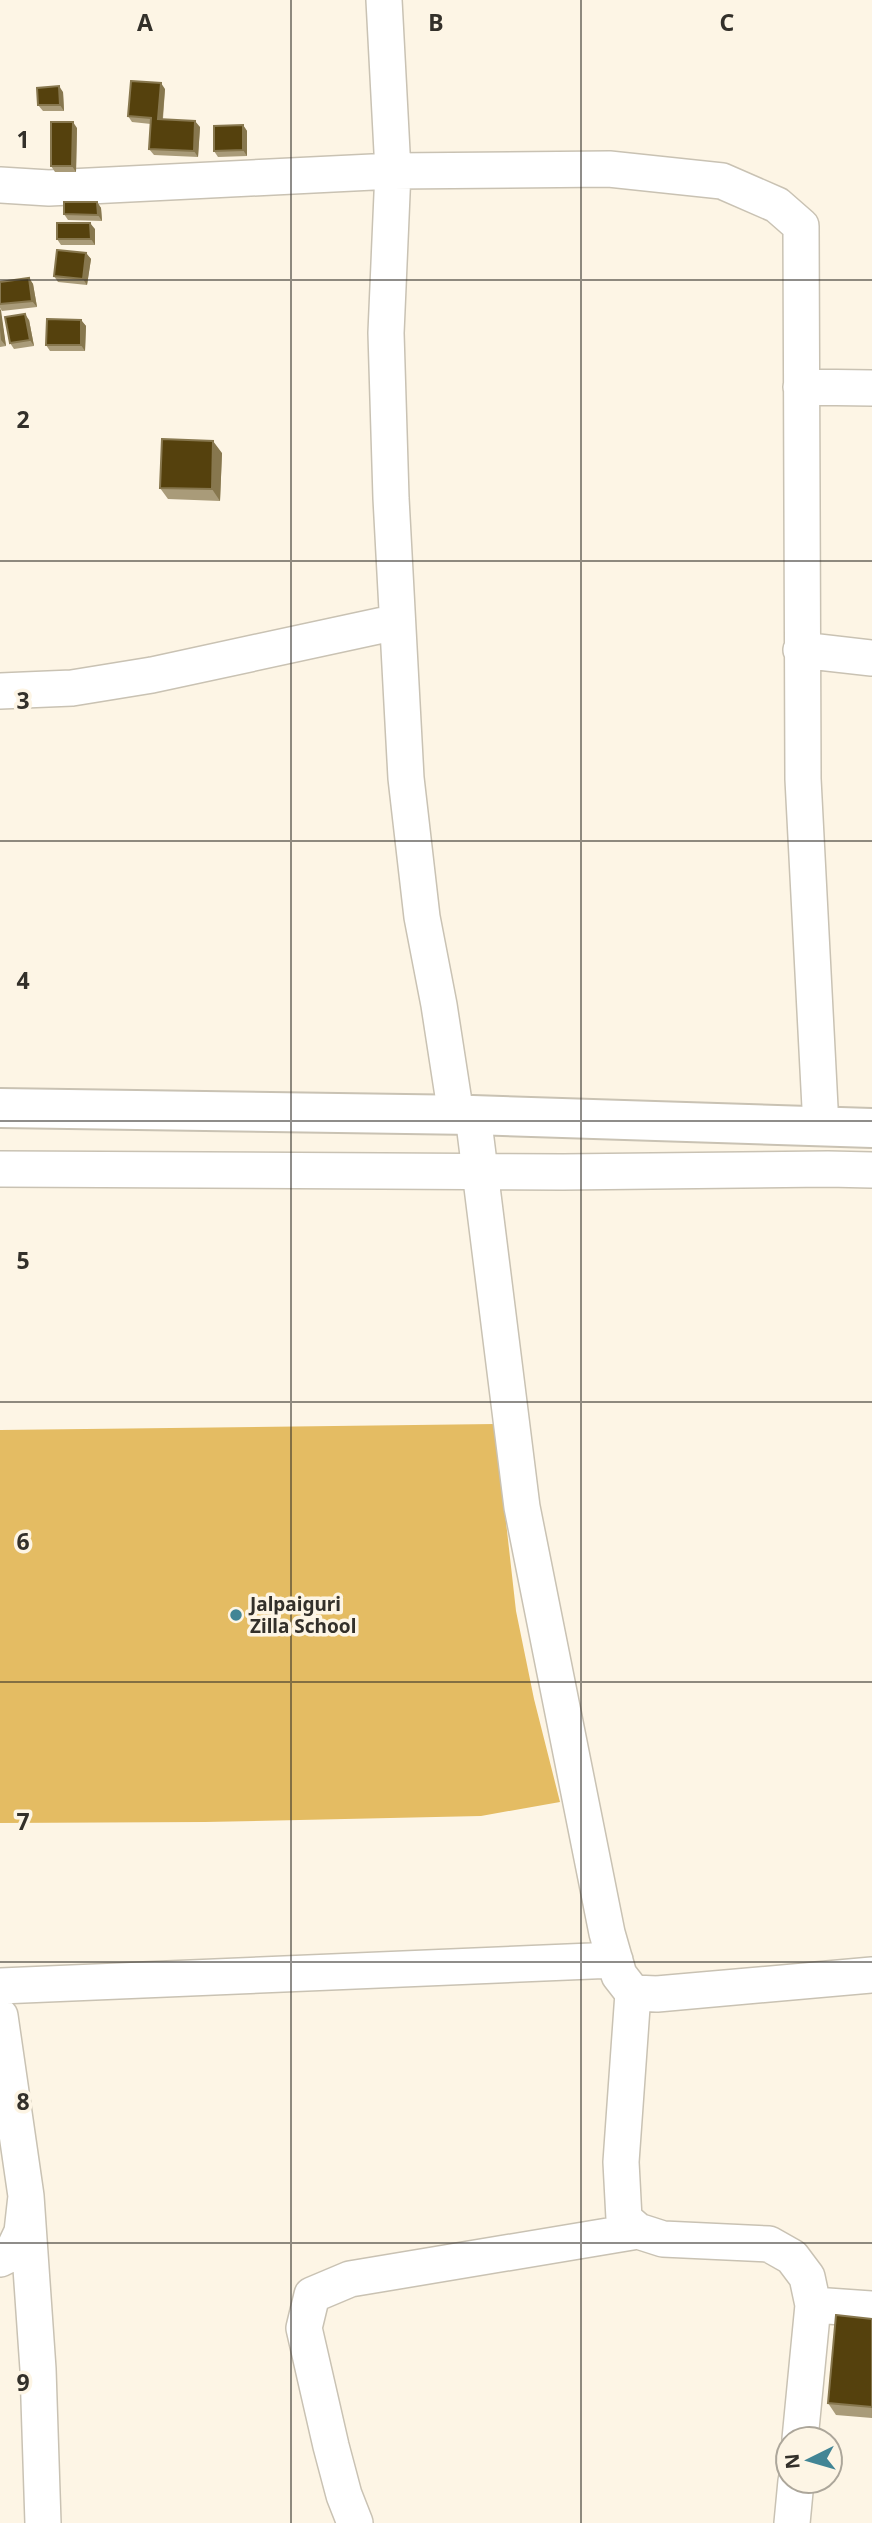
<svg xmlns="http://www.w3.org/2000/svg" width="872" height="2523" font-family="'Noto Sans',sans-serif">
	<rect width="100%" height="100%" fill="#fdf5e5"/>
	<path fill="#e4bc63" d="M 495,1424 L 516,1611 L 534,1699 L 560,1802 L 481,1816 L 205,1822 L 0,1823 L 0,1430 Z"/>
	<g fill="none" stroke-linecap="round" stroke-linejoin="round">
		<defs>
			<path id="minor" d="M 384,0 L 393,171 L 386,333 L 391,498 L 406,778 L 422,917 L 439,1005 L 456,1115
				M 0,185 L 49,188 L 393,171 L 609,169 L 722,181 L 777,205 L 801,226 L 803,779 L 821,1127
				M 801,387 L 872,388
				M 801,650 L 872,658
				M 0,691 L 72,688 L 152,675 L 397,622
				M 473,1115 L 522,1507 L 607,1933 L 619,1975 L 633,1993 L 657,1994 L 872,1975
				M 0,1169 L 563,1172 L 828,1169 L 872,1170
				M 0,1986 L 615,1960
				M 633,1993 L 621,2162 L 624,2219 L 638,2231 L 663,2239 L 769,2244 L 792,2257 L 807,2277 L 813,2305 L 800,2439
				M 0,2016 L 26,2196 L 22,2232 L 12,2253 L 0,2259
				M 26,2196 L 38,2369 L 43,2523
				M 813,2305 L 872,2309
				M 355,2523 L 344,2495 L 331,2446 L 304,2328 L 312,2295 L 350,2279 L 638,2231
				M 792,2523 L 796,2481"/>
			<path id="tertiary" d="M 0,1108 L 473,1115 L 872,1128"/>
		</defs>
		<use href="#minor" stroke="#c9c2b3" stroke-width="38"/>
		<use href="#tertiary" stroke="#c9c2b3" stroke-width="42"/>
		<use href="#minor" stroke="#fff" stroke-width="35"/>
		<use href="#tertiary" stroke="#fff" stroke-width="38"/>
	</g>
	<path fill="#a99b79" d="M 165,89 L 163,119 L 200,127 L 198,157 L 154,155 L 149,149 L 151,124 L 132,122 L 128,116 Z
		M 63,92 L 64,111 L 43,111 L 38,105 Z
		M 243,125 L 247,131 L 247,156 L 218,157 L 214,151 Z
		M 77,128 L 76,172 L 55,172 L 51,166 Z
		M 97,202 L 101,208 L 102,221 L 68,220 L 64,214 Z
		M 95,229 L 95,245 L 61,245 L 57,239 Z
		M 86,253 L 91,259 L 87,285 L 58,282 L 54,276 Z
		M 29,278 L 33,284 L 37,307 L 2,311 L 0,308 L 0,282 Z
		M 0,309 L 6,346 L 0,347 Z
		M 29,320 L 34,346 L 14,349 L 10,343 Z
		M 81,320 L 86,326 L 85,351 L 50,351 L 46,345 Z
		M 222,453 L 220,501 L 168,499 L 160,488 Z
		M 872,2319 L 872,2418 L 836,2415 L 828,2403 Z"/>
	<path fill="#87774e" d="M 161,83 L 165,89 L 162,125 L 158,119 Z
		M 59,86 L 63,92 L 64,111 L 60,105 Z
		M 195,121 L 200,127 L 198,157 L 194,151 Z
		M 73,122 L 77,128 L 76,172 L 72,166 Z
		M 243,125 L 247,131 L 247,156 L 243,150 Z
		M 97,202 L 101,208 L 102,221 L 98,215 Z
		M 90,223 L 95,229 L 95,245 L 91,239 Z
		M 86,253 L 91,259 L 87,285 L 83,279 Z
		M 29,278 L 33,284 L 37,307 L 32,301 Z
		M 0,309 L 1,310 L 6,346 L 1,340 L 0,330 Z
		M 25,314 L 29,320 L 34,346 L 30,340 Z
		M 81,320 L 86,326 L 85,351 L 81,345 Z
		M 213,441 L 222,453 L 220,501 L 212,489 Z"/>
	<path fill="#55410d" stroke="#87774e" stroke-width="2" d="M 131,81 L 161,83 L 158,119 L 195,121 L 194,151 L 149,149 L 151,118 L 128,116 Z
		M 59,86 L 60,105 L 38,105 L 37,88 Z
		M 51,122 L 73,122 L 72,166 L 51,166 Z
		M 243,125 L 243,150 L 214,151 L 214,126 Z
		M 64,202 L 97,202 L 98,215 L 64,214 Z
		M 57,223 L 90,223 L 91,239 L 57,239 Z
		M 57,250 L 86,253 L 83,279 L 54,276 Z
		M 29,278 L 32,301 L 0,304 L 0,282 Z
		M 25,314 L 30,340 L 10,343 L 5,317 Z
		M 47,319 L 81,320 L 81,345 L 46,345 Z
		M 162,439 L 213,441 L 212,489 L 160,488 Z
		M 836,2315 L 872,2319 L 872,2407 L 828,2403 Z"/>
	<path fill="none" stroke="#33302a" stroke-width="2" stroke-opacity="0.55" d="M 291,0 L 291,2523M 581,0 L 581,2523M 0,280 L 872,280M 0,561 L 872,561M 0,841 L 872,841M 0,1121 L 872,1121M 0,1402 L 872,1402M 0,1682 L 872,1682M 0,1962 L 872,1962M 0,2243 L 872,2243"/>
	<circle fill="#428595" stroke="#fdf5e5" stroke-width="2.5" cx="236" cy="1615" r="7"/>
	<g text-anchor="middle" stroke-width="7" stroke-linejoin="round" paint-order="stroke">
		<g font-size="19" font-weight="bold" fill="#33302a" stroke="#fdf5e5" text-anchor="start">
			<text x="250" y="1611">Jalpaiguri<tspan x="250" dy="22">Zilla School</tspan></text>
		</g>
	</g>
	<g font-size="23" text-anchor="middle" font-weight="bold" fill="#33302a" stroke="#fdf5e5" stroke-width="7" stroke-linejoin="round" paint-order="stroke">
		<text x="145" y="31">A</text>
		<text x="436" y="31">B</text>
		<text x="727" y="31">C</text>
		<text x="23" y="148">1</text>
		<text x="23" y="428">2</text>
		<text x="23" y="709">3</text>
		<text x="23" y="989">4</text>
		<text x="23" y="1269">5</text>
		<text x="23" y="1550">6</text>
		<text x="23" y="1830">7</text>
		<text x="23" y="2110">8</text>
		<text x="23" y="2391">9</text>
	</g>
	<g transform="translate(809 2460) rotate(265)"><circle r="33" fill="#fdf5e5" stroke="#aca69a" stroke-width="2"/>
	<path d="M0-5L12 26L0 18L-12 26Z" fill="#428595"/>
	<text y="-10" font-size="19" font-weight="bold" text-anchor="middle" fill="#33302a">N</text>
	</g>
</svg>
